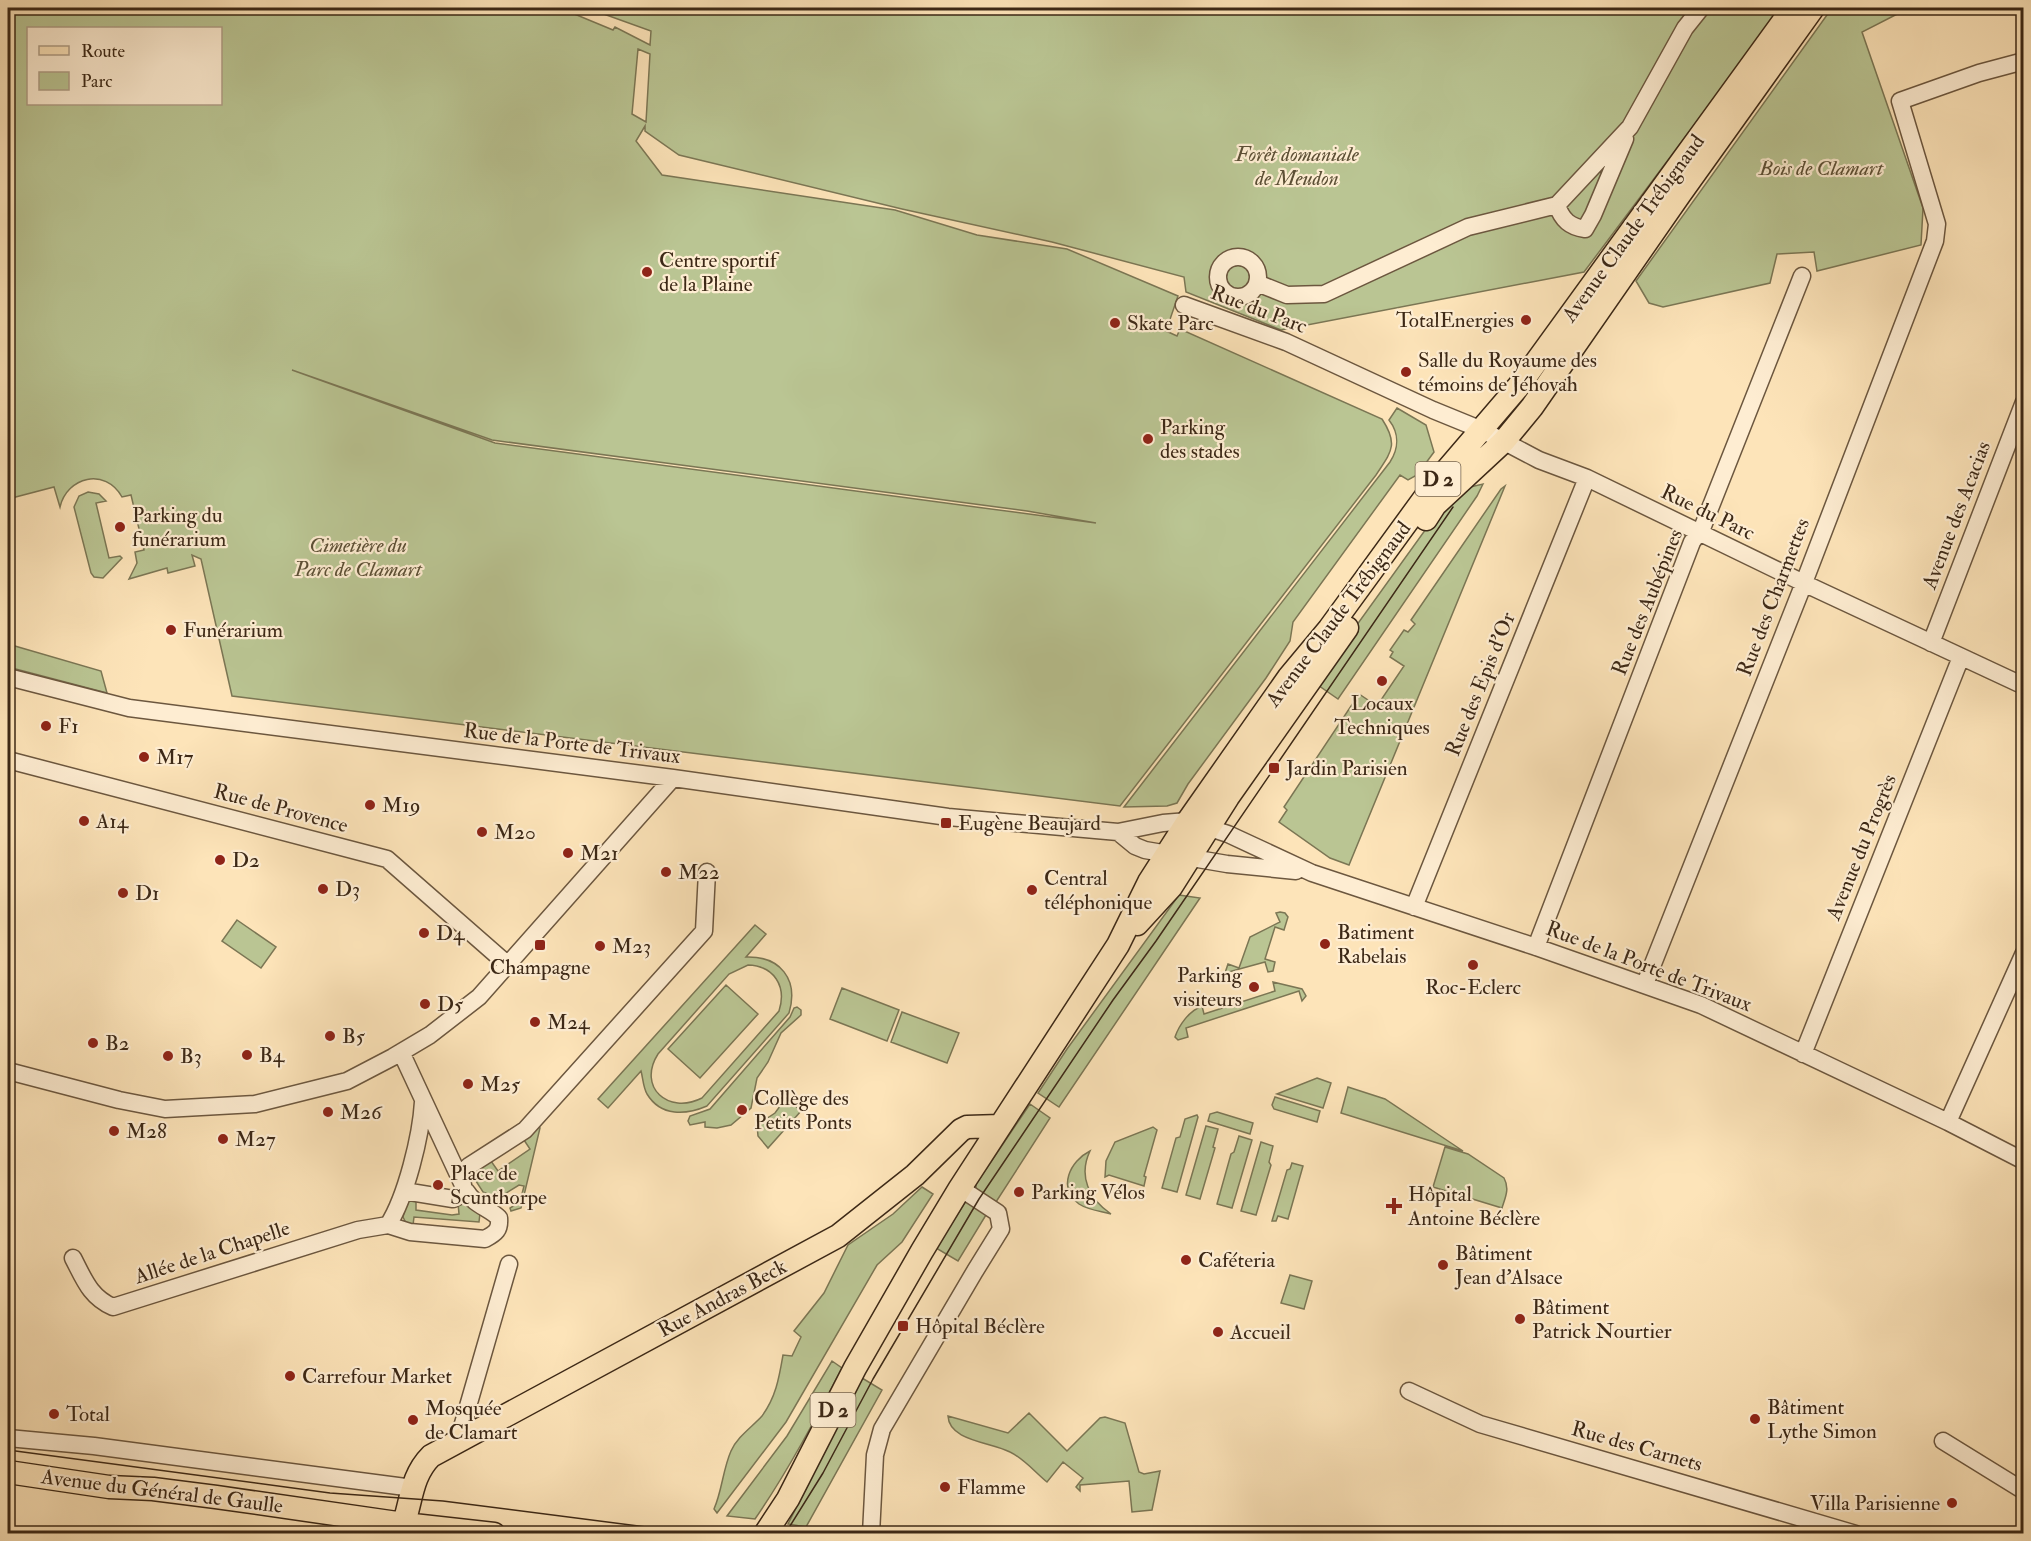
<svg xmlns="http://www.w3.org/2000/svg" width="2031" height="1541" font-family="'IM FELL Double Pica',serif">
	<rect width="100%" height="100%" fill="#fde4b9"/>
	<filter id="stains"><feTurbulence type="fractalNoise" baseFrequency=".00333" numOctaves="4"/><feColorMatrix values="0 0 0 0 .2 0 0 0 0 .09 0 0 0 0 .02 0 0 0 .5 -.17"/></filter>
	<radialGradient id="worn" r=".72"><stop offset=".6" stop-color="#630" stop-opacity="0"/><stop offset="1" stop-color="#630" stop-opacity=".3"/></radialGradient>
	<path fill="#bac593" stroke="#7b7654" stroke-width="1.5" fill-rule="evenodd" d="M 8,8 L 560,8 L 613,30 L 615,27 L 650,45 L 651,31 L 587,8 L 1782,8 L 1584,272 L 1281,330 L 1186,292 L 1184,277 L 1052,242 L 902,209 L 679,155 L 645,131 L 645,126 L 636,141 L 662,175 L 895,210 L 977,235 L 1067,249 L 1178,296 L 1166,331 L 1177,336 L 1180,329 L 1382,419 C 1399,445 1391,452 1376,475 L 1120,806 L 232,696 L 201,559 L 192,555 L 195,566 L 168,573 L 167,568 L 129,579 L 137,563 L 135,552 L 144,550 L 131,495 L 122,497 C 105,467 67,477 60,507 L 54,487 L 8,499 ZM 28,28 L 220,28 L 220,104 L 28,104 ZM 638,49 L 650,54 L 646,122 L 632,114 ZM 292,370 L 492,440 L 1027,511 L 1096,523 L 495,443 Z
		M 1832,8 L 1909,8 L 1862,32 L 1923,208 L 1921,245 L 1817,271 L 1814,252 L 1777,254 L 1770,283 L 1663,307 L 1649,303 L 1636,281 Z
		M 1397,408 L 1426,425 L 1434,452 L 1417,475 L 1408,480 L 1400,475 L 1293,622 L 1290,641 L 1266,678 L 1188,784 L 1177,803 L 1167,806 L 1124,807 L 1390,462 C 1399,448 1399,433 1389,420 Z
		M 1483,484 L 1477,496 L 1338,699 L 1315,683 L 1436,515 L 1466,488 Z
		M 1505,486 L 1349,865 L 1330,858 L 1279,822 L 1287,810 L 1284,807 L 1359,694 L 1377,706 L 1404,666 L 1390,657 L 1393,652 L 1390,650 L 1404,630 L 1408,632 L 1415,624 L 1411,620 L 1501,489 Z
		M 88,492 L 99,494 L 106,501 L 96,503 L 109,558 L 120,556 L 122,558 L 103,578 L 94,577 L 91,573 L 74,507 L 79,496 Z
		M 8,644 L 101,671 L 107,693 L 8,667 Z
		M 1179,895 L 1200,898 L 1059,1107 L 1038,1093 L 1067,1049 Z
		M 1280,912 L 1285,913 L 1288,917 L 1284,930 L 1275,927 L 1265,959 L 1275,962 L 1273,971 L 1268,972 L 1265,962 L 1225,973 L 1228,964 L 1239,968 L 1250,937 L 1280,922 L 1276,913 Z
		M 237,920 L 276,947 L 261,968 L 222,941 Z
		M 755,925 L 766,934 L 746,957 C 780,956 799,979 789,1013 L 707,1106 C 686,1115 661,1117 647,1094 C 643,1087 643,1078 641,1071 L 608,1108 L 598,1099 ZM 748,965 C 774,966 787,986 779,1011 L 702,1098 C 668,1115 637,1087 658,1054 L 729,974 Z
		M 1273,982 L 1302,989 L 1306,996 L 1302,1001 L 1299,991 L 1186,1028 L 1188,1037 L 1178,1040 L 1175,1037 C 1179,1025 1189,1011 1202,1006 L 1204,1014 L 1275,991 Z
		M 726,985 L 758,1014 L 700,1078 L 668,1049 Z
		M 842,988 L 899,1010 L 887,1041 L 830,1019 Z
		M 797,1007 L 801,1010 L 801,1015 L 781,1033 L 768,1062 L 757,1078 L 751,1108 L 731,1125 L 717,1128 L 705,1127 L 705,1122 L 690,1125 L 688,1121 L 690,1116 L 710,1109 L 790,1017 L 794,1008 Z
		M 902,1012 L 959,1033 L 947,1063 L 891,1042 Z
		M 1317,1078 L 1331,1083 L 1323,1108 L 1277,1094 Z
		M 1348,1087 L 1385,1099 L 1463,1151 L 1341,1113 Z
		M 1275,1097 L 1320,1111 L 1317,1122 L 1274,1109 L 1272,1105 Z
		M 786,1098 L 801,1111 L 768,1148 L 758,1136 L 757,1125 L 775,1113 Z
		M 1030,1104 L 1050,1118 L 996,1202 L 976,1189 L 976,1184 Z
		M 1217,1112 L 1253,1123 L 1250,1134 L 1208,1121 L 1210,1114 Z
		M 1197,1115 L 1198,1117 L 1177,1192 L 1162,1188 L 1176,1138 L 1180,1137 L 1185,1119 Z
		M 1206,1126 L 1218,1129 L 1213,1147 L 1215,1148 L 1200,1199 L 1186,1195 Z
		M 538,1127 L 540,1128 L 521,1208 L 511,1211 L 510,1208 L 520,1202 L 524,1186 L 519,1185 L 500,1197 L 502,1200 L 483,1192 L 472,1175 L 491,1161 L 498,1171 L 530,1149 L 524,1140 Z
		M 1153,1127 L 1157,1130 L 1144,1176 L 1146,1177 L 1144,1186 L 1109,1175 L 1105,1177 L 1106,1161 L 1115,1142 Z
		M 1239,1136 L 1252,1140 L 1232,1208 L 1217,1204 L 1231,1154 L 1234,1152 Z
		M 1261,1142 L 1273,1146 L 1269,1162 L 1271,1165 L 1256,1215 L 1241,1211 Z
		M 1445,1147 L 1468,1154 L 1504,1178 C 1510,1189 1505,1198 1502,1208 L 1433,1187 Z
		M 1090,1151 C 1078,1176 1089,1199 1111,1214 C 1100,1211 1088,1210 1079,1204 C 1057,1188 1070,1161 1090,1151 Z
		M 1292,1163 L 1303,1166 L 1288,1219 L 1278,1216 L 1276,1221 L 1272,1221 L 1287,1170 L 1290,1169 Z
		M 922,1187 L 933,1194 L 902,1242 L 877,1265 L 786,1422 L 717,1513 L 714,1509 C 722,1491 723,1469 731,1451 C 737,1437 752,1427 762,1416 C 776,1397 779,1378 783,1355 L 792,1356 L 801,1337 L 794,1331 L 824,1293 L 848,1245 L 893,1214 Z
		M 416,1198 L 416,1210 L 452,1215 L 459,1214 L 458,1203 L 464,1203 L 480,1213 L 479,1222 L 414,1217 L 413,1225 L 406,1223 L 403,1217 L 406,1204 L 410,1199 Z
		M 966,1201 L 986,1215 L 958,1261 L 936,1248 Z
		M 1290,1275 L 1312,1281 L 1304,1309 L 1281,1303 Z
		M 832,1361 L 842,1368 C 815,1420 788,1471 755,1519 L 727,1516 L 787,1436 Z
		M 862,1378 L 882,1390 L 806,1527 L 788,1524 Z
		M 1029,1413 L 1067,1451 L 1100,1418 L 1105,1417 L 1125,1423 L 1139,1472 L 1144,1474 L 1160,1471 L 1152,1510 L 1132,1512 L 1129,1481 L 1080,1485 L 1080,1491 L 1076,1487 L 1083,1478 L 1063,1462 L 1047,1482 C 1035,1472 1023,1458 1010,1452 C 991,1442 949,1441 948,1416 L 1008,1433 Z"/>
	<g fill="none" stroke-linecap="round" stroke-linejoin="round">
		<defs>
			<path id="minor" d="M 1557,205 L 1630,127 L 1685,28 L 1701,8
				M 1557,205 C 1562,220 1570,227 1585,229 L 1593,215 L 1625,139
				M1218 277a20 20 0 1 1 40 0a20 20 0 1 1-40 0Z
				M 1257,283 L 1287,295 L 1324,294 L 1468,227 L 1557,205
				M 1184,305 L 1286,342 L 1433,410 L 1482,430 L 1539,460 L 1587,478 L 1814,588 L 2024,686
				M 1931,643 L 2024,402
				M 8,677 L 129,708 L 673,778 L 948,817 L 1118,832 L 1163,823 L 1188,821 L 1228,834 L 1312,873 L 1536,947 L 1701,1005 L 1948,1122 L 2024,1161
				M 8,760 L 387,859 L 508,965
				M 1118,832 L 1135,846 L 1145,850 L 1227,864 L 1296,871
				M 1414,907 L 1587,478
				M 1536,947 L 1692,542 L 1703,526 L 1802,276
				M 1645,984 L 1800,593 L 1935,241 L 1937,224 L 1900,101 L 1979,73 L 2024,61
				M 401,1052 L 463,1185
				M 1803,1054 L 1961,657
				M 8,1071 L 119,1100 L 165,1109 L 255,1104 L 347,1081 L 393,1057 L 430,1035 L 479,997 L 673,778
				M 1948,1122 L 2024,953
				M 459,1175 L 469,1166 L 525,1130 L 704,931 L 707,872
				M 404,1191 L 453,1199 L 467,1192 C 474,1205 489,1208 499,1218 C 500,1230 496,1233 485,1239 L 410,1232 L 388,1225 C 406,1197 421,1136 423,1102
				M 73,1258 C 84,1279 90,1297 113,1307 L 358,1230 L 388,1225
				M 1409,1391 L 1480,1424 L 1856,1534
				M 8,1438 L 94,1446 L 413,1488
				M 458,1441 L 509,1264
				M 1943,1441 L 2024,1491
				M 871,1534 L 875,1455 L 882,1429 L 975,1271 L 1001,1229 L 998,1213 L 960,1188"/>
			<path id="major" d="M 1426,519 L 1435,505 L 1504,441 L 1532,407 L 1680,194 L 1813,8
				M 1137,924 L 1171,887 L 1228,797 L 1347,628
				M 8,1472 L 109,1487 L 153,1489 L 216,1497 L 404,1524 L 494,1534
				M 400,1534 C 412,1506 409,1478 431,1456 L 838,1236 L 915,1175 L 961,1130 L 967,1127 L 1000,1126
				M 765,1534 L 788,1499 L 855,1368 L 922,1251 L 960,1188 L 1118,945 L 1149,882 L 1188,821 L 1289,677 L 1329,629 L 1434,485 L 1518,387 L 1793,8"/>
		</defs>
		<use href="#minor" stroke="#6c573f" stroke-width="19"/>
		<use href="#major" stroke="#3c2816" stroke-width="25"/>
		<use href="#minor" stroke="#feedd2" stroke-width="16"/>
		<use href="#major" stroke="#fde4b9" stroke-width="22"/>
		<path stroke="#3c2816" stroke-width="1.5" d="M 8,1450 L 330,1493 L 443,1501 L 701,1534
			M 785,1534 L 823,1473 L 873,1379 L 979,1199 L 1113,1000 L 1156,941 L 1453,507"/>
	</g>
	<g fill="#8f2418" stroke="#feedd2" stroke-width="2">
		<circle cx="647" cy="272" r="6"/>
		<circle cx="1526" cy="320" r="6"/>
		<circle cx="1115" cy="323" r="6"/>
		<circle cx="1406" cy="372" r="6"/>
		<circle cx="1148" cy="439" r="6"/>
		<circle cx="120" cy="527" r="6"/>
		<circle cx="171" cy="630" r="6"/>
		<circle cx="1382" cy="681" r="6"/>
		<circle cx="46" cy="726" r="6"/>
		<circle cx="144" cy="757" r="6"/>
		<rect x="1268" y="762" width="12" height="12" rx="3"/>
		<circle cx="370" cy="805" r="6"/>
		<circle cx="84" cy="821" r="6"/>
		<rect x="940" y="817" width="12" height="12" rx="3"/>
		<circle cx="482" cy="832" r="6"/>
		<circle cx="568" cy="853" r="6"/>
		<circle cx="220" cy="860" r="6"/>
		<circle cx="666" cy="872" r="6"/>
		<circle cx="323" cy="889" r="6"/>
		<circle cx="1032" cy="890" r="6"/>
		<circle cx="123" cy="893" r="6"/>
		<circle cx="424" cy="933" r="6"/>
		<circle cx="1325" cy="944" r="6"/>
		<rect x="534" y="939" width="12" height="12" rx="3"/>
		<circle cx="600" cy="946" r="6"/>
		<circle cx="1473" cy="965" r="6"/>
		<circle cx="1254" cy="987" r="6"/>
		<circle cx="425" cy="1004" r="6"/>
		<circle cx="535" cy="1022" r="6"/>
		<circle cx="330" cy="1036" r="6"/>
		<circle cx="93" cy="1043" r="6"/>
		<circle cx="247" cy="1055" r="6"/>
		<circle cx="168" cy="1056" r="6"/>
		<circle cx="468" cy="1084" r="6"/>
		<circle cx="742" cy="1110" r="6"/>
		<circle cx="328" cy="1112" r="6"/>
		<circle cx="114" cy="1131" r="6"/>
		<circle cx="223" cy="1139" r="6"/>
		<circle cx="438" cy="1185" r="6"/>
		<circle cx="1019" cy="1192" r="6"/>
		<path d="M1391 1197h6v6h6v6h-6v6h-6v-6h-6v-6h6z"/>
		<circle cx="1186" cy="1260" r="6"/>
		<circle cx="1443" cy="1265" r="6"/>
		<circle cx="1520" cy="1319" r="6"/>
		<rect x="897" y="1320" width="12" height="12" rx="3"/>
		<circle cx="1218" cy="1332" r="6"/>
		<circle cx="290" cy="1376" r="6"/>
		<circle cx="54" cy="1414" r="6"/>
		<circle cx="1755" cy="1419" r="6"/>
		<circle cx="413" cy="1420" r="6"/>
		<circle cx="945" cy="1487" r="6"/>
		<circle cx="1952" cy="1503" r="6"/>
	</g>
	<g text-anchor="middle" stroke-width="4.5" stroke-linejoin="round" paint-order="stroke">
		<g fill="#feedd2" stroke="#76634e" stroke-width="1.5">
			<rect x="1415.5" y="462" width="45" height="34" rx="4.5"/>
			<rect x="810.5" y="1393" width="45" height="34" rx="4.5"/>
		</g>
		<g font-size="20" font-weight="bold" fill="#3c2816">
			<text x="1438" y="486">D 2</text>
			<text x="833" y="1417">D 2</text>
		</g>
		<g font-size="21" font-style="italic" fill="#5c4f35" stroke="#feedd2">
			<text x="1297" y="161">Forêt domaniale<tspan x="1297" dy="24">de Meudon</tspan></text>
			<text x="1821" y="175">Bois de Clamart</text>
			<text x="358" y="552">Cimetière du<tspan x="358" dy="24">Parc de Clamart</tspan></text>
		</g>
		<g font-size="21" fill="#3c2816" stroke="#feedd2">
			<text transform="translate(1633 228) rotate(-54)" y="7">Avenue Claude Trébignaud</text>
			<text transform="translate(1259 309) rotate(21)" y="7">Rue du Parc</text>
			<text transform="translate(1708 512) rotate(26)" y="7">Rue du Parc</text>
			<text transform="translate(1956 515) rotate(-69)" y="7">Avenue des Acacias</text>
			<text transform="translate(1773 597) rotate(-69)" y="7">Rue des Charmettes</text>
			<text transform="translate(1647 602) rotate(-68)" y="7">Rue des Aubépines</text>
			<text transform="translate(1338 614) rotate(-53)" y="7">Avenue Claude Trébignaud</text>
			<text transform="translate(1480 684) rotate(-68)" y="7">Rue des Epis d'Or</text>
			<text transform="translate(572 743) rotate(7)" y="7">Rue de la Porte de Trivaux</text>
			<text transform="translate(281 808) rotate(15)" y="7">Rue de Provence</text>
			<text transform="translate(1861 847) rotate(-68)" y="7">Avenue du Progrès</text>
			<text transform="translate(1649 966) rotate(21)" y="7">Rue de la Porte de Trivaux</text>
			<text transform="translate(212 1252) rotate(-18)" y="7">Allée de la Chapelle</text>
			<text transform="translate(722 1298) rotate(-28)" y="7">Rue Andras Beck</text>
			<text transform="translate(1637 1446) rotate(16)" y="7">Rue des Carnets</text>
			<text transform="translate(162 1491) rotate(7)" y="7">Avenue du Général de Gaulle</text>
		</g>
		<g font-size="21" fill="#3c2816" stroke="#feedd2" text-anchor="start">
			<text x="659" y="267">Centre sportif<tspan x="659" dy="24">de la Plaine</tspan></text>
			<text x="1514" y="327" text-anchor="end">TotalEnergies</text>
			<text x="1127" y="330">Skate Parc</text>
			<text x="1418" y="367">Salle du Royaume des<tspan x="1418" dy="24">témoins de Jéhovah</tspan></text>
			<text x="1160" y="434">Parking<tspan x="1160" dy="24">des stades</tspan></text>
			<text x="132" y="522">Parking du<tspan x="132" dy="24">funérarium</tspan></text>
			<text x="183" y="637">Funérarium</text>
			<text x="1382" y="710" text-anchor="middle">Locaux<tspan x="1382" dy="24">Techniques</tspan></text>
			<text x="58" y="733">F1</text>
			<text x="156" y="764">M17</text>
			<text x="1286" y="775">Jardin Parisien</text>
			<text x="382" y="812">M19</text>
			<text x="96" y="828">A14</text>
			<text x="958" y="830">Eugène Beaujard</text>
			<text x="494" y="839">M20</text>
			<text x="580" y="860">M21</text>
			<text x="232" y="867">D2</text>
			<text x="678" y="879">M22</text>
			<text x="1044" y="885">Central<tspan x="1044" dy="24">téléphonique</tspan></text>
			<text x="335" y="896">D3</text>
			<text x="135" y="900">D1</text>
			<text x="1337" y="939">Batiment<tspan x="1337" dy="24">Rabelais</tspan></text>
			<text x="436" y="940">D4</text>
			<text x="612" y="953">M23</text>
			<text x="540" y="974" text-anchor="middle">Champagne</text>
			<text x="1242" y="982" text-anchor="end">Parking<tspan x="1242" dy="24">visiteurs</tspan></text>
			<text x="1473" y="994" text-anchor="middle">Roc-Eclerc</text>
			<text x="437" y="1011">D5</text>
			<text x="547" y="1029">M24</text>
			<text x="342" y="1043">B5</text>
			<text x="105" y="1050">B2</text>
			<text x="259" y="1062">B4</text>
			<text x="180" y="1063">B3</text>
			<text x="480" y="1091">M25</text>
			<text x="754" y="1105">Collège des<tspan x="754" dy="24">Petits Ponts</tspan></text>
			<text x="340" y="1119">M26</text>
			<text x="126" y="1138">M28</text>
			<text x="235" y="1146">M27</text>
			<text x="450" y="1180">Place de<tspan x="450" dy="24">Scunthorpe</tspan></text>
			<text x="1031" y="1199">Parking Vélos</text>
			<text x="1408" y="1201">Hôpital<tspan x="1408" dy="24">Antoine Béclère</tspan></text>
			<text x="1455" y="1260">Bâtiment<tspan x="1455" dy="24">Jean d'Alsace</tspan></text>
			<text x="1198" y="1267">Caféteria</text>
			<text x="1532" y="1314">Bâtiment<tspan x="1532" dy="24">Patrick Nourtier</tspan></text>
			<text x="915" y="1333">Hôpital Béclère</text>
			<text x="1230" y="1339">Accueil</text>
			<text x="302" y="1383">Carrefour Market</text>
			<text x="1767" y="1414">Bâtiment<tspan x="1767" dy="24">Lythe Simon</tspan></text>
			<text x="425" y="1415">Mosquée<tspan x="425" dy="24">de Clamart</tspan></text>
			<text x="66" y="1421">Total</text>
			<text x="957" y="1494">Flamme</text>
			<text x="1940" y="1510" text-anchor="end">Villa Parisienne</text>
		</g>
	</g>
	<rect width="2031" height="1541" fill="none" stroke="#fde4b9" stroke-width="30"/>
	<rect x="9" y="9" width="2013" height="1523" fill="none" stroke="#3c2816" stroke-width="3"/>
	<rect x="15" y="15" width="2001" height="1511" fill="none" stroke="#3c2816" stroke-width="1.5"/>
	<rect x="27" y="27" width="195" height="78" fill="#feedd2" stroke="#b09e87" stroke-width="1.5"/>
	<rect x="39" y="46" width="30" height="9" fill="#fde4b9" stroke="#b09e87" stroke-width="1.5"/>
	<text x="81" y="57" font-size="18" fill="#3c2816">Route</text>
	<rect x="39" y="72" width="30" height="18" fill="#bac593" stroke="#b09e87" stroke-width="1.5"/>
	<text x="81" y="87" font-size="18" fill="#3c2816">Parc</text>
	<rect width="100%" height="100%" filter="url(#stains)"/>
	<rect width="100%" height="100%" fill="url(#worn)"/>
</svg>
